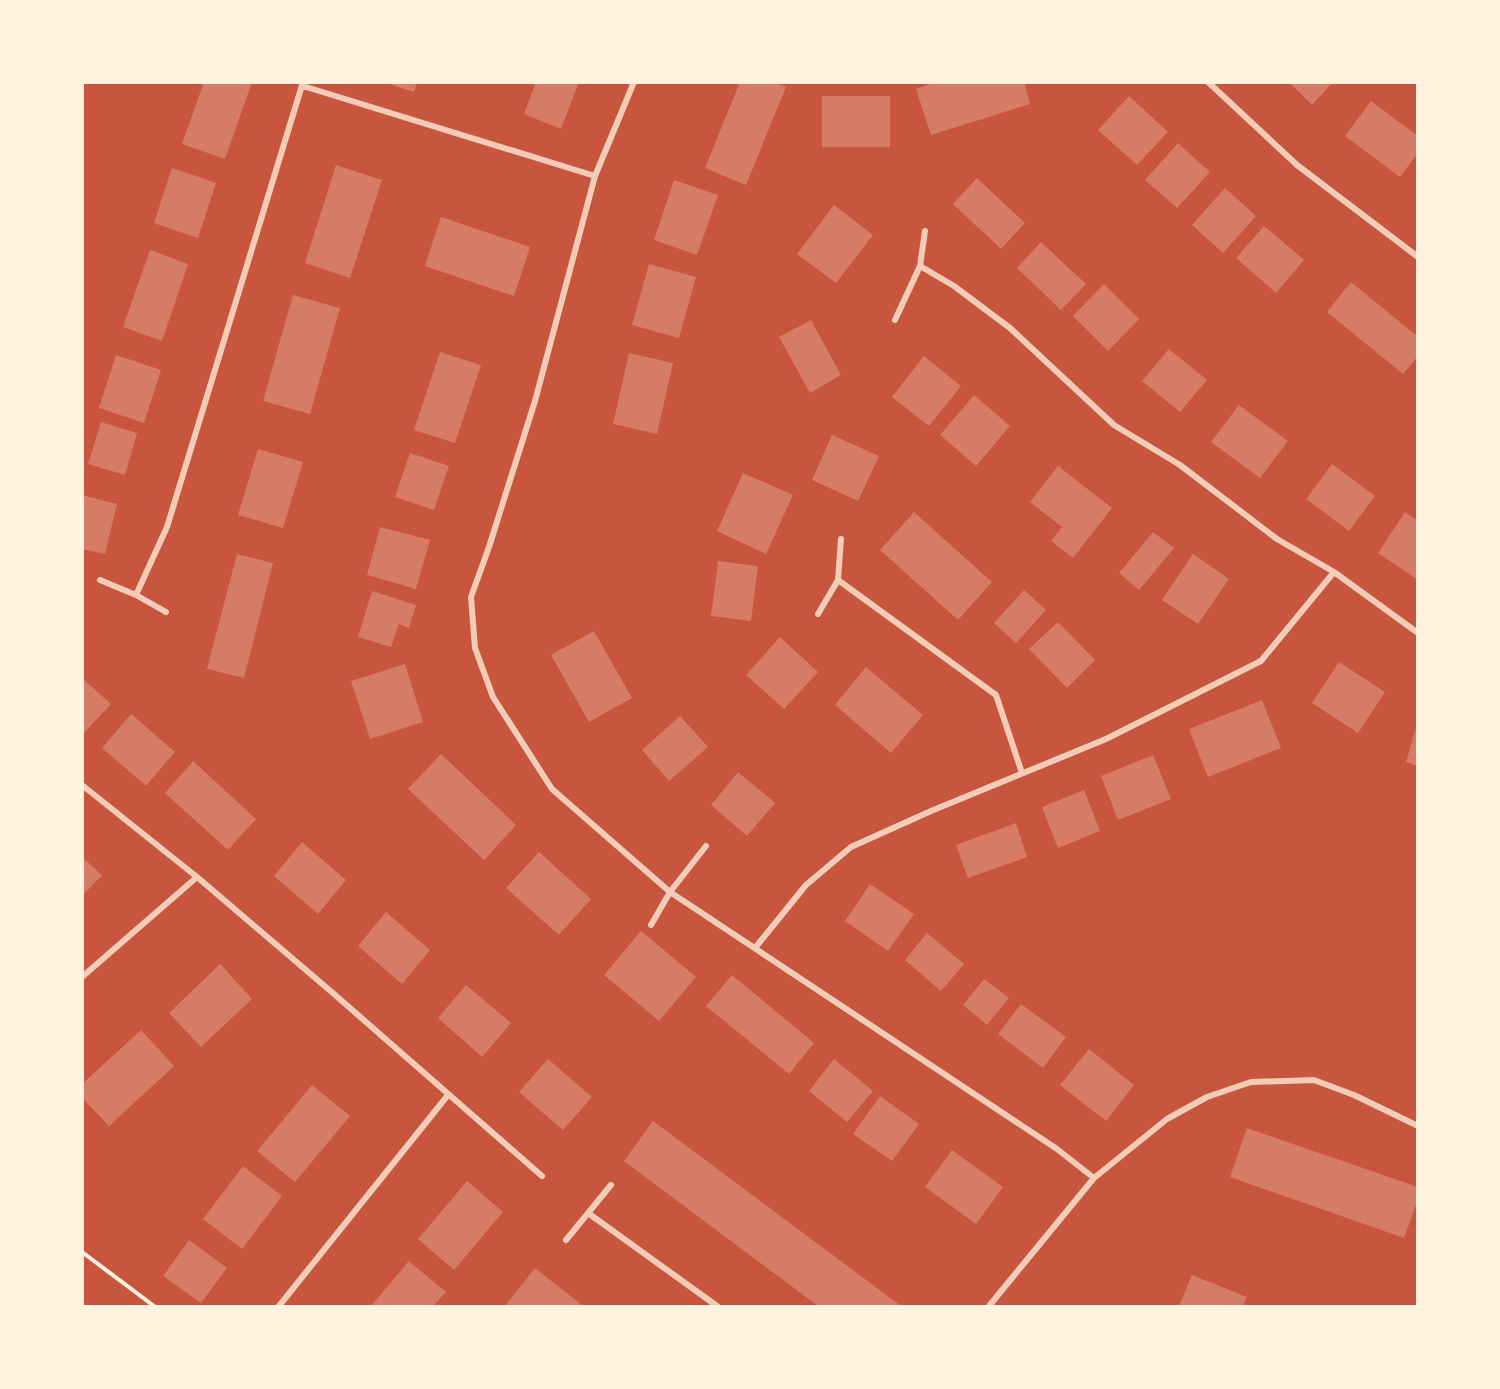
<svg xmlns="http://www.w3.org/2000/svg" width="1500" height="1389" font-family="Spectral,serif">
	<rect width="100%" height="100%" fill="#c8553d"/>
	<path fill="#d67c66" d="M 204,82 L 252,82 L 225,159 L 182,144 Z
		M 383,82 L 417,82 L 414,92 Z
		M 536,82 L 579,82 L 561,129 L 524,114 Z
		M 740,82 L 774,82 L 786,87 L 746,185 L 705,168 Z
		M 936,82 L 1024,82 L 1030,104 L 931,135 L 916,89 Z
		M 1289,82 L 1333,82 L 1312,105 Z
		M 822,96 L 890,96 L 890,147 L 822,147 Z
		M 1129,96 L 1168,132 L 1137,165 L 1098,130 Z
		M 1371,101 L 1418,136 L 1418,153 L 1400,177 L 1345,136 Z
		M 1178,143 L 1210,172 L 1177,208 L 1145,180 Z
		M 336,165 L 382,180 L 350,278 L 305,263 Z
		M 172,168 L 216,183 L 198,238 L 154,223 Z
		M 977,178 L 1025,223 L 1001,249 L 953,204 Z
		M 674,180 L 718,195 L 697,255 L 654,240 Z
		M 1225,188 L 1256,216 L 1223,253 L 1192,225 Z
		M 834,205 L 873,235 L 836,283 L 797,254 Z
		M 441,217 L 530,247 L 514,296 L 425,266 Z
		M 1264,226 L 1304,260 L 1276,293 L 1236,258 Z
		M 1041,242 L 1086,284 L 1061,310 L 1017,268 Z
		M 150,250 L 188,264 L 162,341 L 123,327 Z
		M 649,264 L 696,277 L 679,338 L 632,325 Z
		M 1351,282 L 1418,337 L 1418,356 L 1403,374 L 1327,312 Z
		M 1104,284 L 1139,319 L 1108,351 L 1073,316 Z
		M 293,295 L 340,308 L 310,414 L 263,401 Z
		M 811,320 L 841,375 L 810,393 L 779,337 Z
		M 1169,349 L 1207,380 L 1180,412 L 1142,381 Z
		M 440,352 L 481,365 L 455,443 L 414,430 Z
		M 629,353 L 673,363 L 657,434 L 613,424 Z
		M 116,355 L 161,370 L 144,423 L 99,408 Z
		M 924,356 L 961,386 L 929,426 L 892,397 Z
		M 974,395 L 1010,426 L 976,466 L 940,435 Z
		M 1239,405 L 1288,441 L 1260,478 L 1211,442 Z
		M 101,422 L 137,433 L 125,475 L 88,464 Z
		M 832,435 L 879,456 L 858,501 L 812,480 Z
		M 258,449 L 303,462 L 283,528 L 238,515 Z
		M 410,453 L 449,466 L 434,510 L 395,497 Z
		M 1332,464 L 1375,496 L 1349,531 L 1306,499 Z
		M 1058,466 L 1112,508 L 1073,558 L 1051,541 L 1062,527 L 1030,502 Z
		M 743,473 L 793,495 L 766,554 L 717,531 Z
		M 82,495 L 117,504 L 105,554 L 82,549 Z
		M 914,512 L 992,582 L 958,620 L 880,550 Z
		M 1405,512 L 1418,521 L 1418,580 L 1378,553 Z
		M 380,527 L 430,540 L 416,589 L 367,575 Z
		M 1153,532 L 1174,548 L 1139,590 L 1119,573 Z
		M 237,554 L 273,563 L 244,678 L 207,669 Z
		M 1193,554 L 1229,579 L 1198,624 L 1162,600 Z
		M 718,561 L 758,566 L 751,621 L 711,616 Z
		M 1024,590 L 1046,610 L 1016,643 L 994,623 Z
		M 372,591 L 416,605 L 409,628 L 399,624 L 391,647 L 358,637 Z
		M 1058,622 L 1095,660 L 1067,688 L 1029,649 Z
		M 594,631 L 632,698 L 589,722 L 551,655 Z
		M 780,637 L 818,672 L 784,709 L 746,675 Z
		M 1339,662 L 1385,692 L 1358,733 L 1312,703 Z
		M 405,664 L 423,722 L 370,739 L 351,681 Z
		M 866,667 L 923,715 L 891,753 L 835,705 Z
		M 82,678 L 111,704 L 82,735 Z
		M 1262,700 L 1281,748 L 1208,777 L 1189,729 Z
		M 131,714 L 175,752 L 146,786 L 102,748 Z
		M 680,716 L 708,747 L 669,781 L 642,750 Z
		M 1417,724 L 1418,725 L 1418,766 L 1406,762 Z
		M 441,754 L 516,825 L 484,860 L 408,789 Z
		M 1153,755 L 1171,799 L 1118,820 L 1101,776 Z
		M 193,761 L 256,819 L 228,850 L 165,793 Z
		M 738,772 L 775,803 L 747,836 L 711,805 Z
		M 1084,790 L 1100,831 L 1058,848 L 1042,807 Z
		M 1016,823 L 1027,857 L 968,878 L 956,845 Z
		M 302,842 L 346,880 L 318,914 L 274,876 Z
		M 539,852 L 591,899 L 559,935 L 506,888 Z
		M 82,857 L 102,875 L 82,896 Z
		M 870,884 L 914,914 L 888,951 L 845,921 Z
		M 386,912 L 430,950 L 402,984 L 358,946 Z
		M 641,931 L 696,977 L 659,1021 L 604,975 Z
		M 927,933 L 964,964 L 941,991 L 905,960 Z
		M 220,964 L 252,999 L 201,1047 L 169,1013 Z
		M 732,975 L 814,1043 L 789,1074 L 706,1006 Z
		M 984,979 L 1009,998 L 987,1025 L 963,1005 Z
		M 466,985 L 511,1023 L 482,1057 L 438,1018 Z
		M 1021,1004 L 1066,1037 L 1043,1068 L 998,1034 Z
		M 141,1030 L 174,1066 L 109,1126 L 82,1098 L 82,1084 Z
		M 1089,1049 L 1134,1085 L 1106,1121 L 1060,1085 Z
		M 548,1059 L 592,1097 L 563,1130 L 519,1092 Z
		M 834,1059 L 873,1091 L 847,1122 L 809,1091 Z
		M 312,1085 L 350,1116 L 295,1182 L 257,1151 Z
		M 880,1096 L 919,1124 L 892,1161 L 853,1134 Z
		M 653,1121 L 901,1306 L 818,1306 L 624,1161 Z
		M 1247,1128 L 1418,1187 L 1418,1199 L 1404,1238 L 1230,1177 Z
		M 952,1150 L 1003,1187 L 976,1224 L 925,1187 Z
		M 243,1166 L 282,1196 L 242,1249 L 203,1219 Z
		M 467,1181 L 503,1212 L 454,1270 L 418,1239 Z
		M 189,1240 L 227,1268 L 201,1303 L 163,1276 Z
		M 409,1261 L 446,1292 L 433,1306 L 371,1306 Z
		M 535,1268 L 583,1306 L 505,1306 Z
		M 1192,1275 L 1247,1297 L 1243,1306 L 1179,1306 Z"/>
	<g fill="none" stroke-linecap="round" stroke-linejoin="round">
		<path stroke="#fff3e0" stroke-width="4" d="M 82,1252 L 154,1306"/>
		<path stroke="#f1ccb7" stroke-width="6" d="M 634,82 L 595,176 L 535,401 L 489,547 L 471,597 L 475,648 L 493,697 L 552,789 L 670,892 L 1057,1149 L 1094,1178
			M 1208,82 L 1297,165 L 1418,257
			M 303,86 L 595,176
			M 920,266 L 954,286 L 1010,328 L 1114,425 L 1180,465 L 1277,539 L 1334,572 L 1418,633
			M 895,320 L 920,266 L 925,231
			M 100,580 L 136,595 L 166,612
			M 838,580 L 996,695 L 1022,773
			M 136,595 L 167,527 L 303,82
			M 818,614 L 838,580 L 841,539
			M 82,785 L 197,877 L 334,994 L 542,1176
			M 651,925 L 670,892 L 706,846
			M 755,948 L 806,885 L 851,847 L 931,811 L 1106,739 L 1261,661 L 1334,572
			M 82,977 L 197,877
			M 588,1213 L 717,1306
			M 566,1240 L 611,1185
			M 279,1306 L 448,1095
			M 989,1306 L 1094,1178 L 1167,1119 L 1207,1097 L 1251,1082 L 1314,1080 L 1354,1095 L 1418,1126"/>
	</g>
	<rect width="1500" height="1389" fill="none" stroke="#fff3e0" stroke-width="168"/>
</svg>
